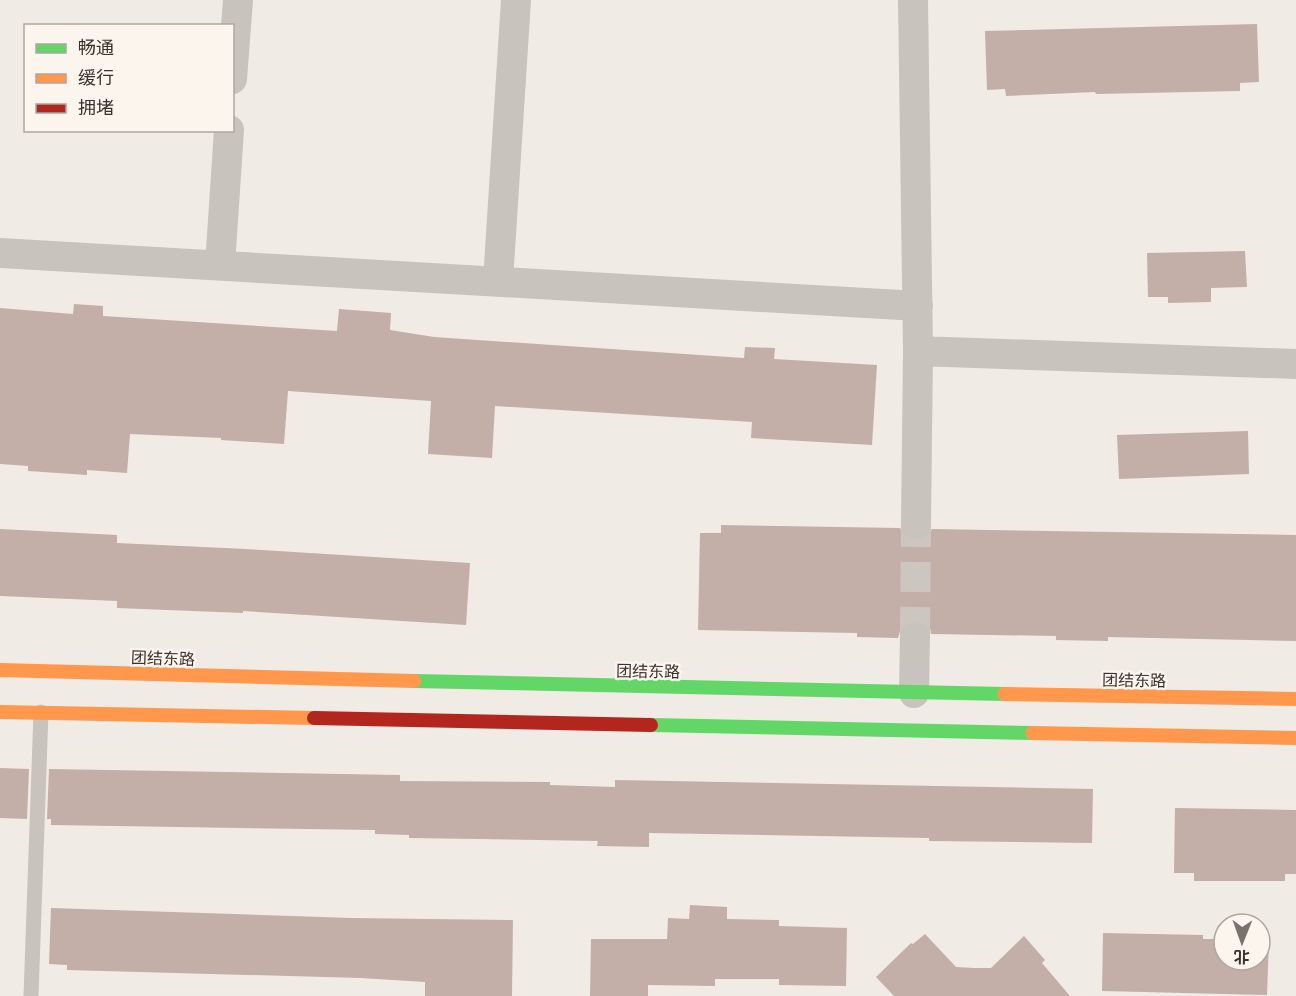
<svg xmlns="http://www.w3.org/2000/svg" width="1296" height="996" font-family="'Golos Text','Noto Sans SC',sans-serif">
	<rect width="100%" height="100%" fill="#f0ebe5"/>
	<path fill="#c3afa7" d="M 1257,24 L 1259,82 L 1240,83 L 1240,91 L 1096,94 L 1095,92 L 1006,96 L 1005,89 L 987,90 L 985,31 Z
		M 1245,251 L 1247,287 L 1211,288 L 1211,302 L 1168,303 L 1168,297 L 1148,297 L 1147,253 Z
		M 74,304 L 103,306 L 103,316 L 337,331 L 339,309 L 391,313 L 390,330 L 434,337 L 744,358 L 745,347 L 775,348 L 774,359 L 877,365 L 872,445 L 751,438 L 752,422 L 495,406 L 492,458 L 428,454 L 431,401 L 288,391 L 284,444 L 221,440 L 221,438 L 130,434 L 127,473 L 87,470 L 87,475 L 28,471 L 28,466 L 0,464 L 0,308 L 73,314 Z
		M 1248,431 L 1249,474 L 1119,479 L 1117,435 Z
		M 721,525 L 900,528 L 907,538 L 915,541 L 925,539 L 932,529 L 1296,535 L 1296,641 L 1108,637 L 1108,641 L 1056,640 L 1056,636 L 931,634 L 930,628 L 924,623 L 915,620 L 907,622 L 901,628 L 898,638 L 857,637 L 857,633 L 698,630 L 700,533 L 721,533 Z
		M 0,529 L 117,535 L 117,543 L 246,549 L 470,563 L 466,625 L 243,611 L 243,613 L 117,608 L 117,601 L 0,596 Z
		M 0,768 L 29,769 L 27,819 L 0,818 Z
		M 49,769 L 400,775 L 400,781 L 550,782 L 550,785 L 615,787 L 615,780 L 1093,789 L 1092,843 L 929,841 L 929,838 L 649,833 L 649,847 L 597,846 L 598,841 L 409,838 L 409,835 L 375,834 L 375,830 L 51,825 L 51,819 L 47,819 Z
		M 1175,808 L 1296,810 L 1296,874 L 1285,874 L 1285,881 L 1194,881 L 1194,873 L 1174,873 Z
		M 690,905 L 727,907 L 727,919 L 779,920 L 779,926 L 847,928 L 846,986 L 779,985 L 779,979 L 715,979 L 715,986 L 648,985 L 648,996 L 590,996 L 591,939 L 667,939 L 668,918 L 689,919 Z
		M 51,908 L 352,918 L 513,920 L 512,996 L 425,996 L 425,982 L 361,978 L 67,970 L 67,965 L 49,964 Z
		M 1103,933 L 1203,935 L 1203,939 L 1224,939 L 1224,960 L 1260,960 L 1260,940 L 1269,940 L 1267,995 L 1102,991 Z
		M 925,934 L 956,967 L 974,968 L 991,968 L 1024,936 L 1045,960 L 1042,963 L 1070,996 L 894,996 L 876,977 L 911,943 L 913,944 Z"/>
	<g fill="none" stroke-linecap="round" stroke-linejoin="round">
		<path stroke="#ccc6c0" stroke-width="30" stroke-dasharray="30 15" stroke-linecap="butt" d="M 915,637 L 916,524"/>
		<path stroke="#c9c3be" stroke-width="15" d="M 31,996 L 41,712"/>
		<path stroke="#c9c3be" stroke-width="30" d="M 913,0 L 918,351 L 916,524
			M 232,79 L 238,0
			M 0,253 L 918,306
			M 220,265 L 229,130
			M 498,281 L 516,0
			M 918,351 L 1296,364
			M 914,693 L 915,637"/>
		<path stroke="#63d668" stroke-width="14" d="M 414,681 L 1004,694
			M 651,725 L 1032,733"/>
		<path stroke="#ff974d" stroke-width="14" d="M 0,670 L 414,681
			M 1004,694 L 1296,699
			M 0,712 L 314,718
			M 1032,733 L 1296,738"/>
		<path stroke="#b3261e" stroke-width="14" d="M 314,718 L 651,725"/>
	</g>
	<g text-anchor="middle" stroke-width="5" stroke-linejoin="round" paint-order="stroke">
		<g font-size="16" fill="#3b302b" stroke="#fbf5ee">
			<text transform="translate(163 658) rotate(2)" y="6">团结东路</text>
			<text transform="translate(648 671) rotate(1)" y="6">团结东路</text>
			<text transform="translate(1134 680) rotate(1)" y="6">团结东路</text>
		</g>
	</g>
	<rect x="24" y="24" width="210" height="108" fill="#fbf5ee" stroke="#aea6a0" stroke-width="1.5"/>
	<rect x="36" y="44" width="30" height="9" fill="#63d668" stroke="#aea6a0" stroke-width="1.5"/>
	<text x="78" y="54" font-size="18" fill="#3b302b">畅通</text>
	<rect x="36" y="74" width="30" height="9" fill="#ff974d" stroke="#aea6a0" stroke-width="1.5"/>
	<text x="78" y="84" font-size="18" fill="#3b302b">缓行</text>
	<rect x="36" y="104" width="30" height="9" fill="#b3261e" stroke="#aea6a0" stroke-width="1.5"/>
	<text x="78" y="114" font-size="18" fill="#3b302b">拥堵</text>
	<g transform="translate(1242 942) rotate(181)"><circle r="28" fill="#fbf5ee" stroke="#aea6a0" stroke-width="1.5"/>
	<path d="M0-4.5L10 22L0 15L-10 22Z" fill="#7a716c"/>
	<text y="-9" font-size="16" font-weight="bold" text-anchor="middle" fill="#3b302b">北</text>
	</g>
</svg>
